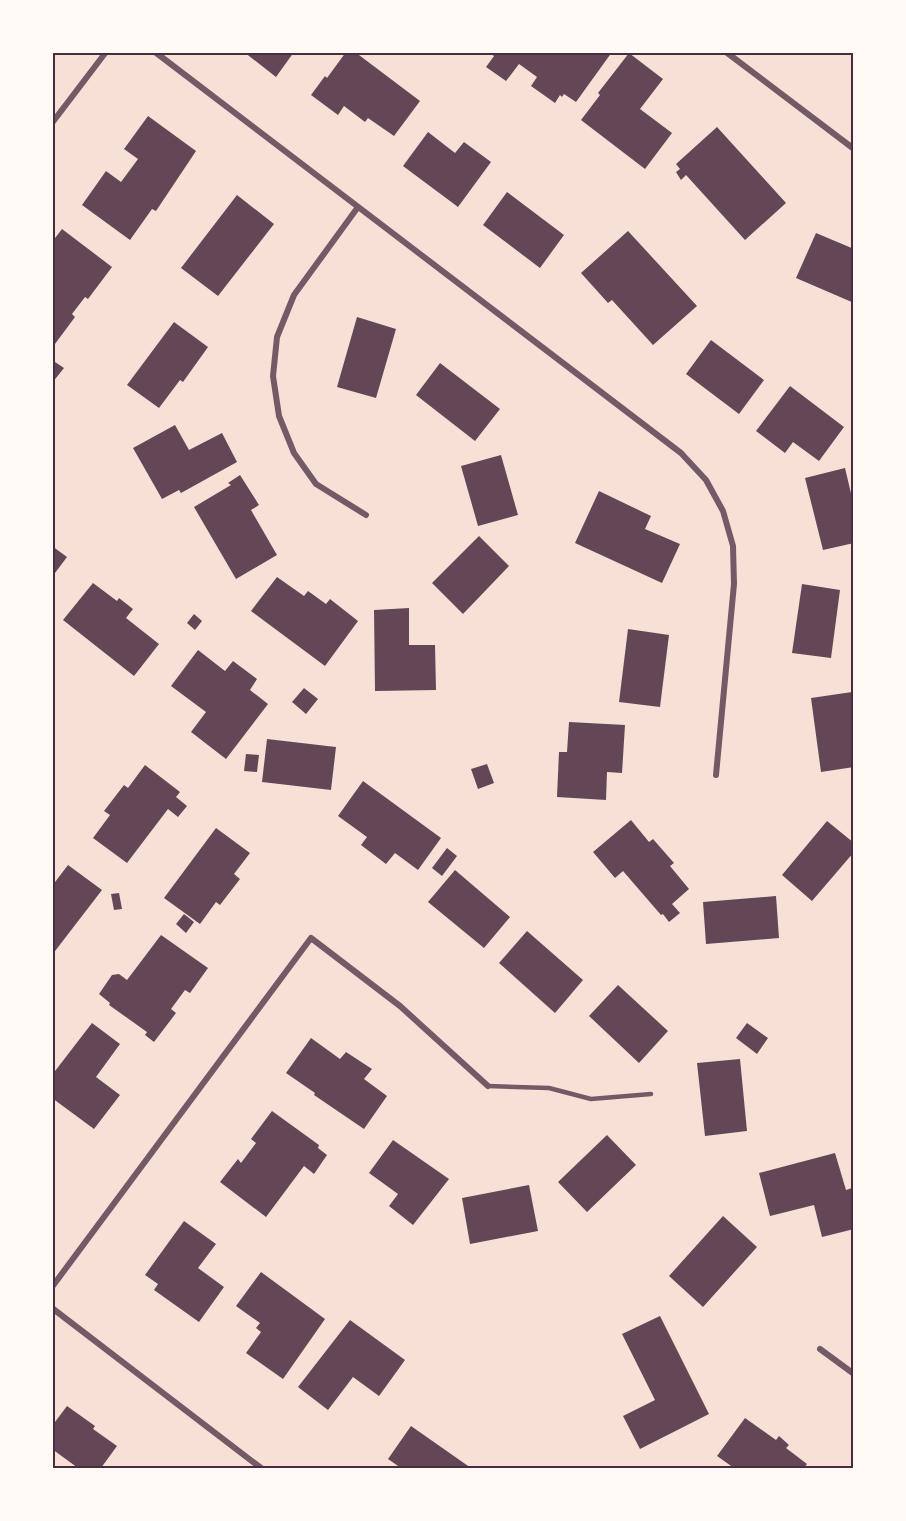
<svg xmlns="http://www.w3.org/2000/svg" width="906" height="1521" font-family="'Alegreya Sans',sans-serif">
	<rect width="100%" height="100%" fill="#f7e1d7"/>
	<path fill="#644757" d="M 244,52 L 294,52 L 276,77 Z
		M 346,52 L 355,52 L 420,101 L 394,136 L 368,118 L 365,122 L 344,106 L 338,115 L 311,95 L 325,76 L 327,78 Z
		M 488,52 L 612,52 L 576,102 L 564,94 L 562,97 L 560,95 L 555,103 L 531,86 L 537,77 L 519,64 L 506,81 L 486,67 L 494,56 Z
		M 629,53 L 663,79 L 640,109 L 672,133 L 645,169 L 581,120 L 600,95 L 598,93 Z
		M 148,116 L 196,151 L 156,211 L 152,209 L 130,240 L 82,205 L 106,171 L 121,182 L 138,159 L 124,149 Z
		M 717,127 L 786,203 L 745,240 L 686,175 L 681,180 L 676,172 L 680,169 L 676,164 Z
		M 428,132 L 455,153 L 464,142 L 491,162 L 458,207 L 403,166 Z
		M 507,192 L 564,235 L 540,268 L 483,225 Z
		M 237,195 L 274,224 L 218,296 L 181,268 Z
		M 62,229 L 112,267 L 88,299 L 85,297 L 72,314 L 75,317 L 52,348 L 52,242 Z
		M 628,231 L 697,306 L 653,345 L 612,300 L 608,303 L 581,273 Z
		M 816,233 L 854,249 L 854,303 L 796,278 Z
		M 357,317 L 396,329 L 376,398 L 337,387 Z
		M 174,322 L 208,347 L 183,382 L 180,380 L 159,408 L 127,385 Z
		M 711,340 L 764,380 L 739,414 L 686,374 Z
		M 52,360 L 64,368 L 52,383 Z
		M 440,363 L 500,409 L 475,441 L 416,395 Z
		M 790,386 L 844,427 L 819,461 L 793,442 L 785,453 L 756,431 Z
		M 175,425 L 189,450 L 222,433 L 237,462 L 181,493 L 179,490 L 162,499 L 133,448 Z
		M 501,455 L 518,515 L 478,526 L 461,466 Z
		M 845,468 L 854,506 L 854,543 L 823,550 L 805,478 Z
		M 240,475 L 259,505 L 251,510 L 277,555 L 236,579 L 194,507 L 231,485 L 228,483 Z
		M 599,491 L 651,516 L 645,529 L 680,544 L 662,583 L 575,543 Z
		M 479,536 L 509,566 L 463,614 L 432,583 Z
		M 52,546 L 67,557 L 52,577 Z
		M 277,577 L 304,596 L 308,591 L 326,604 L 330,599 L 358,621 L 325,666 L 251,611 Z
		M 93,583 L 117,601 L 119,598 L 133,609 L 126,618 L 159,644 L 134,676 L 63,620 Z
		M 802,584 L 840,590 L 831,658 L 792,653 Z
		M 409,608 L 409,645 L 435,645 L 436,690 L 375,691 L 374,610 Z
		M 194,614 L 202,621 L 195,630 L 187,623 Z
		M 628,629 L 669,635 L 660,707 L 619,702 Z
		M 198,650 L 225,671 L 233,661 L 257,679 L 250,690 L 268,704 L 226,759 L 191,732 L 206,712 L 171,686 Z
		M 304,688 L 318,699 L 306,714 L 292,702 Z
		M 852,692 L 854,767 L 821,772 L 811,698 Z
		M 569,722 L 625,725 L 622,773 L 607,772 L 606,800 L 557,797 L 559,752 L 567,752 Z
		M 267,739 L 336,747 L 331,790 L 262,782 Z
		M 246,754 L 259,755 L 257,772 L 244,771 Z
		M 487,764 L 494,783 L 478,789 L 471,769 Z
		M 145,765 L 180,792 L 176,797 L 187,806 L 178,817 L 168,809 L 127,863 L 93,838 L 110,815 L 104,811 L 124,785 L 128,788 Z
		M 363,781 L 441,838 L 418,870 L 395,853 L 386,864 L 361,845 L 367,837 L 338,816 Z
		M 631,820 L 649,842 L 653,839 L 674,863 L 670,866 L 689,889 L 672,904 L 680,913 L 669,922 L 663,914 L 661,915 L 623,871 L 615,878 L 593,852 Z
		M 827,821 L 854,843 L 854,852 L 812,901 L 782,875 Z
		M 216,828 L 250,853 L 234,874 L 240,879 L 220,905 L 216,902 L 200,924 L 164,898 Z
		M 447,848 L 457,856 L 442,876 L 432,868 Z
		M 68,865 L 102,890 L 52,955 L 52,886 Z
		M 455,870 L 510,917 L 484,948 L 428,902 Z
		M 119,893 L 122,909 L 114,910 L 111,894 Z
		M 776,896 L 779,938 L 706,944 L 703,902 Z
		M 184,914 L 194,922 L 186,933 L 176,924 Z
		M 527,931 L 583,980 L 555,1013 L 499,963 Z
		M 161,935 L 208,968 L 190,993 L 185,990 L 171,1009 L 176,1013 L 154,1042 L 145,1035 L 147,1032 L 109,1005 L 110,1003 L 99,994 L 112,975 L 119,974 L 127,980 Z
		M 618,985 L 668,1031 L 639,1063 L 589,1016 Z
		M 92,1023 L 120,1044 L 96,1077 L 120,1095 L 94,1129 L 52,1098 L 52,1075 Z
		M 747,1023 L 768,1038 L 757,1054 L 736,1038 Z
		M 311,1038 L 340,1059 L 346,1052 L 372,1069 L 364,1079 L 387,1096 L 364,1129 L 314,1095 L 315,1093 L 286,1073 Z
		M 740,1059 L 747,1131 L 705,1136 L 697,1063 Z
		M 272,1111 L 319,1145 L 318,1148 L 327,1155 L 314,1174 L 304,1166 L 266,1217 L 220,1182 L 238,1159 L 241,1163 L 256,1143 L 251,1139 Z
		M 607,1135 L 636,1165 L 587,1212 L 558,1182 Z
		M 393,1140 L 449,1179 L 413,1225 L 389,1206 L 398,1194 L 369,1173 Z
		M 835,1153 L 846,1190 L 852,1188 L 854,1194 L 854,1229 L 822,1237 L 814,1205 L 770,1216 L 759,1173 Z
		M 529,1185 L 538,1231 L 470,1244 L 462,1198 Z
		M 723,1216 L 757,1247 L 703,1307 L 669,1276 Z
		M 184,1221 L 216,1244 L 198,1268 L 224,1287 L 199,1322 L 154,1290 L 158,1284 L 145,1275 Z
		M 261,1272 L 325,1319 L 283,1379 L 246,1353 L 261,1332 L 256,1328 L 260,1323 L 236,1306 Z
		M 660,1316 L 709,1414 L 640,1449 L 623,1416 L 655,1400 L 622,1334 Z
		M 350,1320 L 405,1360 L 379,1396 L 353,1377 L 328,1410 L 298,1387 Z
		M 67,1406 L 95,1426 L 93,1429 L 117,1446 L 101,1468 L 78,1468 L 52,1449 L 52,1426 Z
		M 745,1418 L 776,1440 L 779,1436 L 789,1445 L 786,1448 L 807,1464 L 804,1468 L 734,1468 L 717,1456 Z
		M 411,1426 L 471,1468 L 401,1468 L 388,1459 Z"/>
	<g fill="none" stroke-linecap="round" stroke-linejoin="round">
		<path stroke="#755966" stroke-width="4.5" d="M 488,1086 L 549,1088 L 591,1099 L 651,1094"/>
		<path stroke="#755966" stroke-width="6" d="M 155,52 L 681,453 L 706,480 L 723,511 L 733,546 L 734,584 L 716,775
			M 726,52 L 854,149
			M 52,123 L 106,52
			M 358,207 L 294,295 L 277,337 L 273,376 L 279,416 L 294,453 L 316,484 L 366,515
			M 52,1287 L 311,938 L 400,1006 L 488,1086
			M 52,1308 L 261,1468
			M 820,1349 L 854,1374"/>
	</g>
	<rect width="906" height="1521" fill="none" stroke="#fffaf5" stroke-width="108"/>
	<rect x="54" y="54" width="798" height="1413" fill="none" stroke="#4a2c40" stroke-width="2"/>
</svg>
